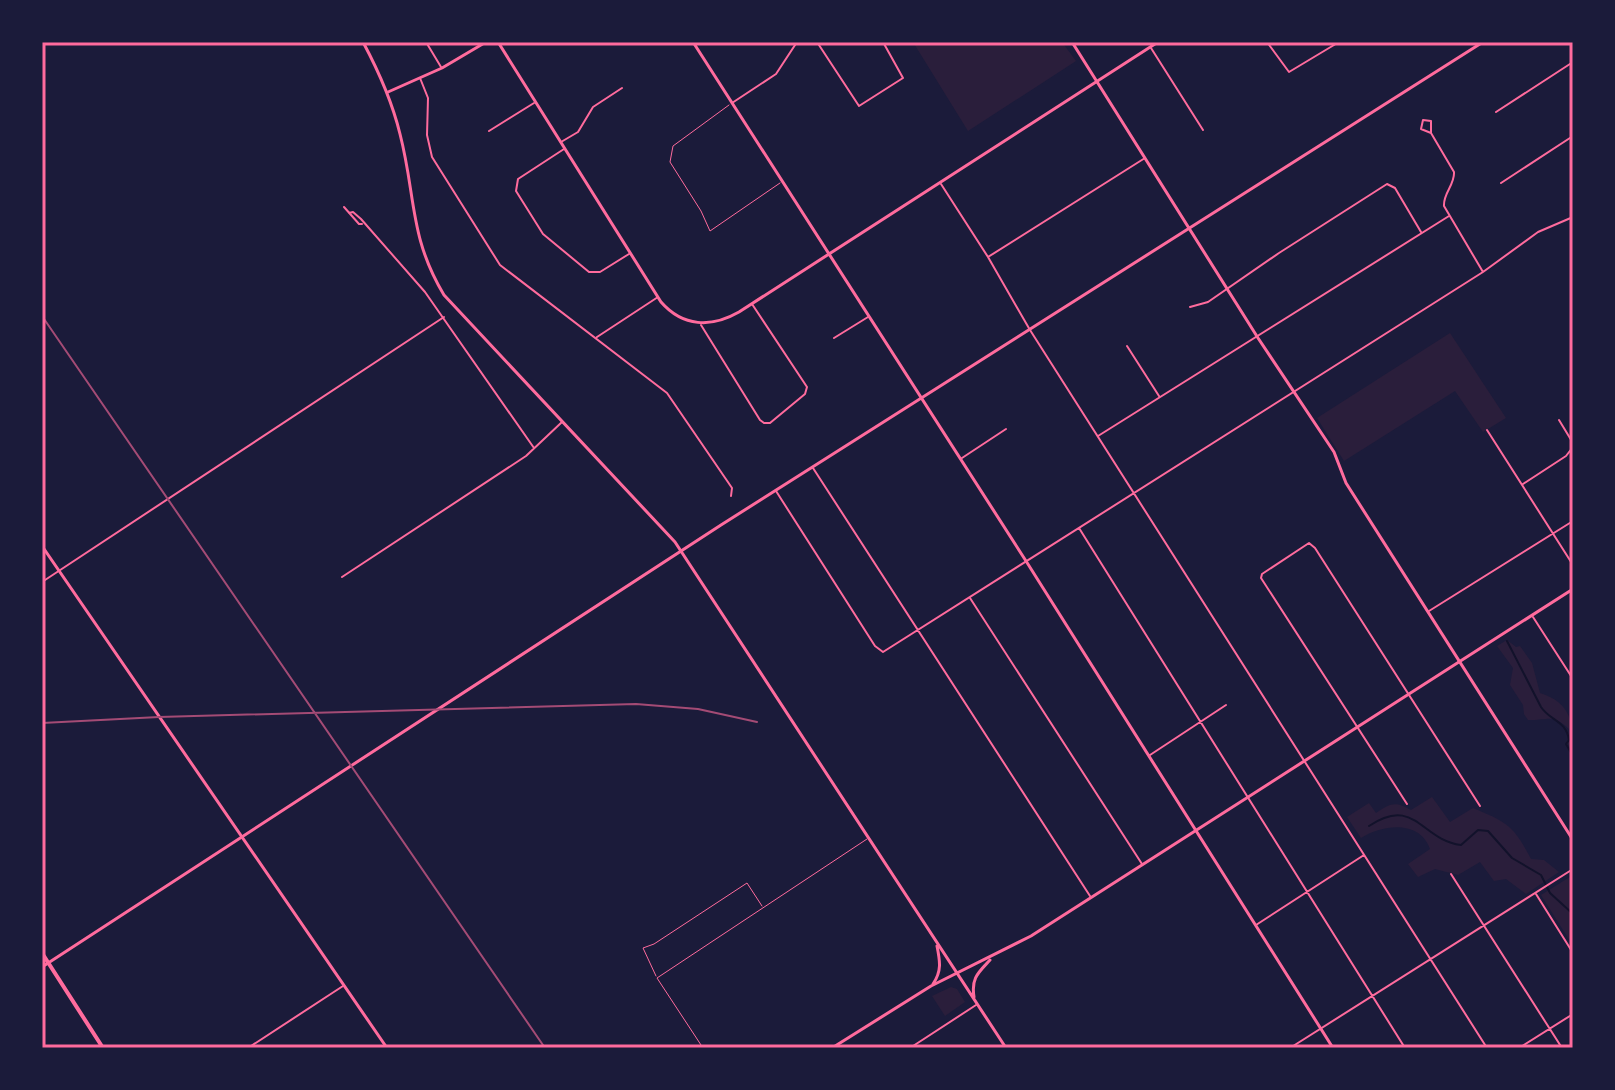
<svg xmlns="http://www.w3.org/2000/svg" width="1615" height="1090" font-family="'Nunito Sans',sans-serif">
	<rect width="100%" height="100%" fill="#1b1b3a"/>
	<path fill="#2a1e3b" d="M 913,42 L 1062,42 L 1076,61 L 968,131 Z
		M 1450,333 L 1506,418 L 1483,432 L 1455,391 L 1344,461 L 1317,418 Z
		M 1507,640 L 1516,647 L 1520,646 L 1532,663 L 1540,693 C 1575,704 1573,728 1573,758 L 1568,743 L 1569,729 C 1551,713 1549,721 1528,720 L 1524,714 L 1523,705 L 1510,685 L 1513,668 L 1497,646 Z
		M 1432,797 L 1450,822 L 1473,808 C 1507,822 1514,826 1531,859 L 1544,860 L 1559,872 L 1526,894 L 1506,879 L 1494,881 L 1480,862 L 1458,875 L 1435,869 L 1418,877 L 1408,864 L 1430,849 C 1420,820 1383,824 1361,838 L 1347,817 L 1369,803 L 1376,813 C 1391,803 1395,801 1411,810 Z
		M 1573,875 L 1573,946 L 1541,895 Z
		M 951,987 L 957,989 L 965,1002 L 945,1016 L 932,996 Z"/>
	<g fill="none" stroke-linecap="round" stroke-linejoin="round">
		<path stroke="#12122b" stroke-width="2" d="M 1507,641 L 1541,707 C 1550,721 1566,720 1569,740 L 1566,744 L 1573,756
			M 1369,826 C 1415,795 1421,840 1461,845 L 1478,830 L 1488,831 L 1512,858 L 1541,875 L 1550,893 L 1573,914"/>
		<path stroke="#ff6b9d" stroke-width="1" d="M 729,105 L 673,146 L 670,162 L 701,211 L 710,231 L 780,183
			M 656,976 L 643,948 L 654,944 L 747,883 L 762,906
			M 703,1048 L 657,978 L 867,839"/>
		<path stroke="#ff6b9d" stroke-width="2" d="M 426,42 L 441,67
			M 817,42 L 859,106 L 903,78 L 883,42
			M 1267,42 L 1289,72 L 1339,42
			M 1151,48 L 1203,130
			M 420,78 L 428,98 L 427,135 L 432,157 L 500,265 L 667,393 L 732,488 L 731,496
			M 732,103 L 776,74 L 797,42
			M 1496,112 L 1573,62
			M 489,131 L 534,103
			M 1431,133 L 1421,129 L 1423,120 L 1431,121 L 1431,133 L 1454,172 C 1455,185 1443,193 1444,206 L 1483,272
			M 561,142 L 578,132 L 593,107 L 622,88
			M 564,149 L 518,179 L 516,191 L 543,234 L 589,272 L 600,272 L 629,254
			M 1501,183 L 1573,136
			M 941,184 L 988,257 L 1030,330 L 1487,1048
			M 344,207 L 359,224 L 362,224
			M 349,213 L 353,212 L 361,219 L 425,292 L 534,448
			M 988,257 L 1145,158
			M 1190,307 L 1208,302 L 1279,253 L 1387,184 L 1395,188 L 1421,232
			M 701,325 L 760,420 L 764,423 L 770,423 L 805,394 L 807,387 L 752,304
			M 597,337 L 658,297
			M 834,338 L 868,317
			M 1127,346 L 1159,396
			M 1559,420 L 1573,443
			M 1487,430 L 1573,565
			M 1098,436 L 1449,216
			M 962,458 L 1006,429
			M 813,468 L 1090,896
			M 1523,484 L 1566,456 L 1573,447
			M 776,491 L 875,646 L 883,652 L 1483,272 L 1538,232 L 1573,217
			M 1079,528 L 1405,1048
			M 342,577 L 526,456 L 562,422
			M 42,582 L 444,317
			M 970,598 L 1142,864
			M 1429,611 L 1573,521
			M 1533,617 L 1573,679
			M 1150,755 L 1226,705
			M 1407,804 L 1261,578 L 1262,574 L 1309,543 L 1315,548 L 1480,806
			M 1451,874 L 1562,1048
			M 1536,894 L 1573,953
			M 1256,925 L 1364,855
			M 248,1048 L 343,986
			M 910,1048 L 976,1005
			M 1290,1048 L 1573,869
			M 1519,1048 L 1573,1014"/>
		<path stroke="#ff6b9d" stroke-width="3" d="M 498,42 L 661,302 C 683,327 711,328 739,312 L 1158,42
			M 693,42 L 1026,561 L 1333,1048
			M 1072,42 L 1258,338 L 1334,452 L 1346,483 L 1573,840
			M 388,92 L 442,68 L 486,42
			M 42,546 L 387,1048"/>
		<path stroke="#ff6b9d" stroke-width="3" d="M 363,42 C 379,72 392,101 400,134 C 416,196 409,237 444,295 L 675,542 L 1006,1048
			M 42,967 L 721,525 L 1483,42
			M 933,984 C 942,971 940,961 937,946
			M 974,997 C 971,978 978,973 990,960
			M 832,1048 L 931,986 L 1031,936 L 1573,589"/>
		<path stroke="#ff6b9d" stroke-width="4" d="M 42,953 L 103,1048"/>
		<path stroke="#a44b75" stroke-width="2" d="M 42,316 L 545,1048
			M 42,723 L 159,717 L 636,704 L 698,709 L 757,722"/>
	</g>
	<rect width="1615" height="1090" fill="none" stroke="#1b1b3a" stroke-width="88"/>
	<rect x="44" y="44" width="1527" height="1002" fill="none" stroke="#ff6b9d" stroke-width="3"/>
</svg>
